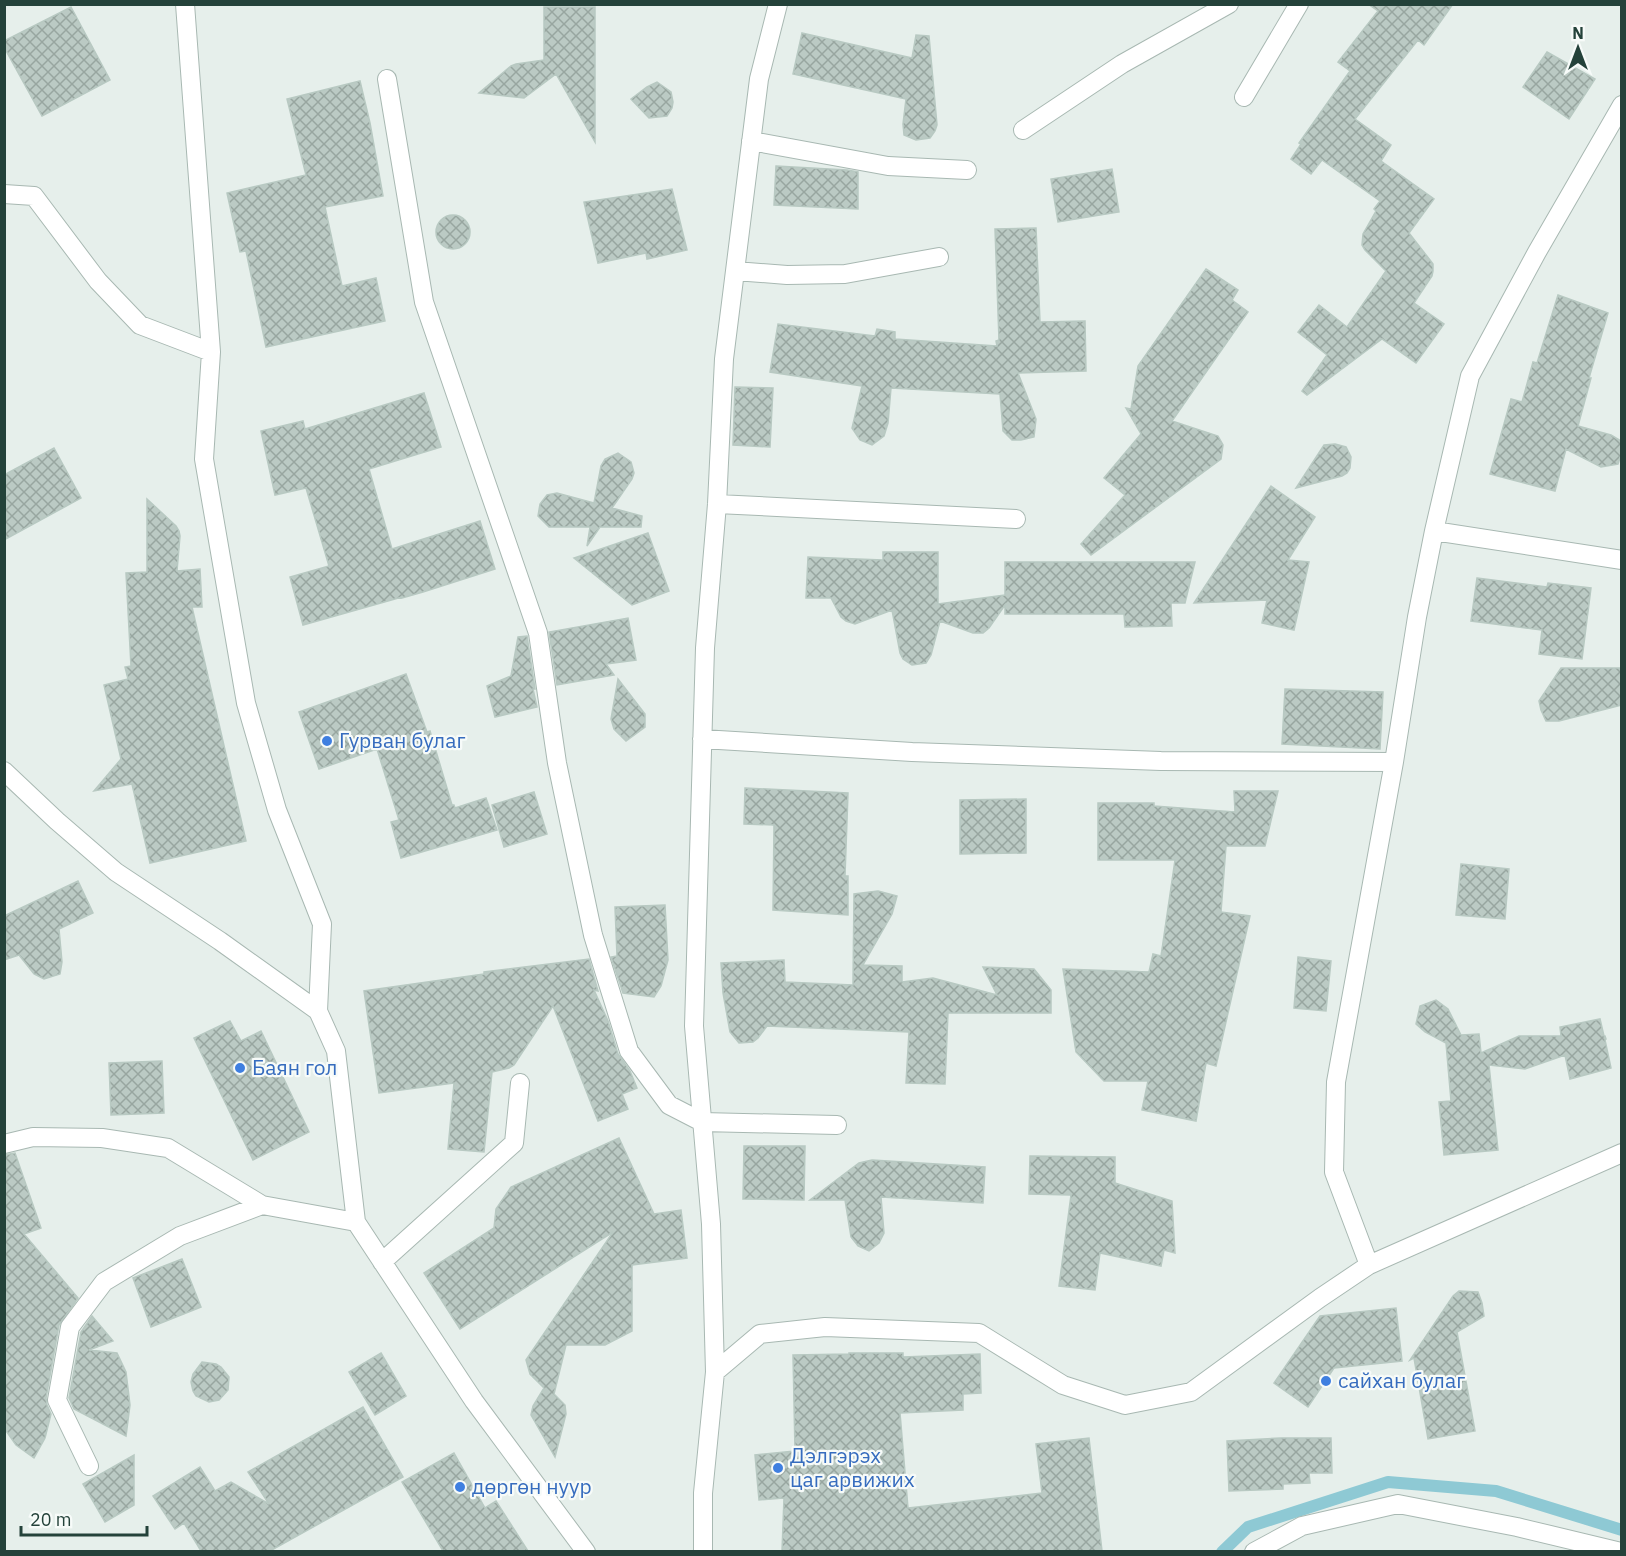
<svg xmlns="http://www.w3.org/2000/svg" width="1626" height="1556" font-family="'IBM Plex Sans',sans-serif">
	<defs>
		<pattern id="building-cross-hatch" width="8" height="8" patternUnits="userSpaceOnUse" patternTransform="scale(1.5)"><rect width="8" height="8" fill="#bbcac4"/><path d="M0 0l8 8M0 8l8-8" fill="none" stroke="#98a6a0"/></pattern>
	</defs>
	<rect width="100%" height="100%" fill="#e6efeb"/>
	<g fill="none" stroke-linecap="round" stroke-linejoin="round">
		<path stroke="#8ec9d4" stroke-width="12" d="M 1222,1552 L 1248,1527 L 1388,1482 L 1496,1491 L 1622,1530"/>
	</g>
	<path fill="url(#building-cross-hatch)" stroke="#b8c9c2" stroke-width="1.5" d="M 1368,4 L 1453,4 L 1424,45 L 1418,40 L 1355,119 L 1391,145 L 1381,161 L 1434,199 L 1409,233 L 1430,260 L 1433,264 L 1433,271 L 1432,276 L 1414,303 L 1444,324 L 1416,363 L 1382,339 L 1307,395 L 1302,391 L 1327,355 L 1298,332 L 1319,305 L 1347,327 L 1386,271 L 1365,250 L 1362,245 L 1363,234 L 1376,211 L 1374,209 L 1380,201 L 1322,160 L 1311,174 L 1291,159 L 1301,144 L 1299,143 L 1350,71 L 1338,62 L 1378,11 Z
		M 71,7 L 110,80 L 42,116 L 4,47 L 4,41 Z
		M 544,7 L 595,7 L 595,142 L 556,74 L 524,98 L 479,93 L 511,66 L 516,64 L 544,60 Z
		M 802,33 L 912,58 L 916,35 L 929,36 L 937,125 L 935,131 L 930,138 L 916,140 L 904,135 L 903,124 L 906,99 L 793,74 Z
		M 1547,52 L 1595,79 L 1569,119 L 1523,87 Z
		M 360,81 L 370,123 L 383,196 L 325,207 L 342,286 L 376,278 L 385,321 L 266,347 L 246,251 L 240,252 L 227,193 L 306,175 L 287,99 Z
		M 657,82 L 671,92 L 673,102 L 672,108 L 667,116 L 649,118 L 631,99 L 647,87 Z
		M 776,166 L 847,170 L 858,172 L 858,209 L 774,205 Z
		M 1112,169 L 1119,212 L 1058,222 L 1051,179 Z
		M 672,189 L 687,250 L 647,259 L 646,253 L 598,263 L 584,202 Z
		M436 232a17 17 0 1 1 34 0a17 17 0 1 1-34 0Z
		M 1036,228 L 1040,322 L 1085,321 L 1086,371 L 1018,373 L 1036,419 L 1034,437 L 1021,440 L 1012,440 L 1003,431 L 1000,394 L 891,388 L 888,423 L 884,436 L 872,445 L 860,440 L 852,428 L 862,386 L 770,372 L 778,324 L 875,336 L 877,329 L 895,332 L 895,339 L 997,346 L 996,341 L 999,340 L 995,229 Z
		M 1206,269 L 1238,290 L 1232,300 L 1248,312 L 1172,421 L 1218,436 L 1223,445 L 1221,459 L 1091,555 L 1081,544 L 1125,495 L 1104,478 L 1141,434 L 1126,408 L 1131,409 L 1138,366 Z
		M 1558,295 L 1608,313 L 1589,378 L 1591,378 L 1578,426 L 1611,435 L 1621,441 L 1622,452 L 1618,464 L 1601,467 L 1566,449 L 1555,491 L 1490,474 L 1511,399 L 1522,402 L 1533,362 L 1537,363 Z
		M 735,387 L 773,388 L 770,447 L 733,445 Z
		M 424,393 L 441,447 L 369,469 L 392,549 L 480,521 L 495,569 L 423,592 L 402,598 L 402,597 L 303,625 L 290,577 L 329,566 L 306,488 L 275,495 L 261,431 L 303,421 L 305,429 Z
		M 1335,444 L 1346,447 L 1351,457 L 1350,468 L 1347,473 L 1342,476 L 1296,488 L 1324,445 Z
		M 54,448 L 81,498 L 4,540 L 4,475 Z
		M 618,453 L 631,462 L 634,473 L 632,479 L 612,508 L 642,516 L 641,527 L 600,527 L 587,546 L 590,527 L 549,527 L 538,516 L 540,504 L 547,495 L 557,493 L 594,503 L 601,466 L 605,459 Z
		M 1271,486 L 1315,517 L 1288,560 L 1309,562 L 1294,630 L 1262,623 L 1267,600 L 1194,603 Z
		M 147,499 L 176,526 L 179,531 L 180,536 L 177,571 L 200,569 L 202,607 L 192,607 L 246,841 L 150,863 L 132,784 L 94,791 L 121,759 L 104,685 L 128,679 L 125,667 L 131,666 L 126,573 L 147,572 Z
		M 648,533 L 669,591 L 632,605 L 574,558 Z
		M 883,552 L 938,552 L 938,604 L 1005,595 L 1005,562 L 1195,562 L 1185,603 L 1171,603 L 1172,626 L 1125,627 L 1124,614 L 1005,614 L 1005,605 L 989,628 L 983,633 L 973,633 L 940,621 L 931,655 L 926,663 L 912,665 L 903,659 L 900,653 L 892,610 L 855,624 L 846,621 L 841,617 L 831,598 L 806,598 L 808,557 L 883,560 Z
		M 1477,578 L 1547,587 L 1548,583 L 1591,588 L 1582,659 L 1539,654 L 1542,630 L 1471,621 Z
		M 628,618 L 636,660 L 606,664 L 614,675 L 557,685 L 549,632 Z
		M 527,636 L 535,689 L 533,689 L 537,707 L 495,717 L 487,686 L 511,676 L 518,637 Z
		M 1561,668 L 1622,668 L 1622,705 L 1559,721 L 1546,721 L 1541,710 L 1539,701 Z
		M 406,674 L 427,732 L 430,731 L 452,805 L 454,805 L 455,808 L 486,798 L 497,830 L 401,858 L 391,822 L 399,820 L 377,749 L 319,769 L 299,712 Z
		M 618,679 L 645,714 L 645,727 L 626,741 L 614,729 L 611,719 Z
		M 1285,689 L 1383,692 L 1380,749 L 1282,744 Z
		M 745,788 L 848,793 L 845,876 L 848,876 L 848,915 L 773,910 L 774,825 L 744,824 Z
		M 1234,791 L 1278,791 L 1265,846 L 1226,846 L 1221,912 L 1250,916 L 1216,1066 L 1206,1063 L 1196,1121 L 1142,1110 L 1148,1081 L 1104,1081 L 1076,1052 L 1063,969 L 1149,972 L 1153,954 L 1161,956 L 1175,860 L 1098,860 L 1098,803 L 1154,803 L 1154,806 L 1235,812 Z
		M 534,792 L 547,834 L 504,847 L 492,805 Z
		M 1026,799 L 1026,853 L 960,854 L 960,800 Z
		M 1461,864 L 1509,869 L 1505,919 L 1456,915 Z
		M 78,881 L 93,913 L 59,929 L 62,962 L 60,974 L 44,979 L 34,974 L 19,955 L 4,960 L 4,916 Z
		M 878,891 L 897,896 L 892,914 L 863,965 L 902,966 L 902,982 L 933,978 L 997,995 L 983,967 L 1034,969 L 1051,990 L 1051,1013 L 948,1013 L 945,1084 L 906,1083 L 909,1032 L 767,1026 L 758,1038 L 753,1042 L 739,1043 L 730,1032 L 723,993 L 721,963 L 784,960 L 785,982 L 853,985 L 854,894 Z
		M 665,905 L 668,960 L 661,986 L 654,997 L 623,993 L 611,957 L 617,956 L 615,907 Z
		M 1298,957 L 1331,961 L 1326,1011 L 1294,1008 Z
		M 589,959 L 598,991 L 594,990 L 608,1021 L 618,1054 L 630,1071 L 637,1088 L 622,1094 L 628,1109 L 598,1121 L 553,1006 L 514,1065 L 509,1068 L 492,1072 L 484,1152 L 448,1149 L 454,1083 L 379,1093 L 364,991 L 484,974 L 484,972 Z
		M 1436,1000 L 1448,1009 L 1461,1035 L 1479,1034 L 1481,1053 L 1519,1036 L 1561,1036 L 1560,1027 L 1600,1019 L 1604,1036 L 1605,1036 L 1606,1039 L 1605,1040 L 1611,1068 L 1570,1079 L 1565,1055 L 1525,1069 L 1489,1065 L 1498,1150 L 1444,1155 L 1439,1102 L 1451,1101 L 1446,1043 L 1425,1032 L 1416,1024 L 1420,1006 Z
		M 230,1021 L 241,1041 L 261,1031 L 309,1132 L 253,1160 L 194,1038 Z
		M 162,1061 L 164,1113 L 111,1115 L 109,1063 Z
		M 619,1138 L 654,1214 L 681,1210 L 687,1258 L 632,1265 L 632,1331 L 605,1345 L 566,1345 L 554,1394 L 565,1405 L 566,1414 L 555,1457 L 531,1415 L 533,1406 L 544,1388 L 530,1374 L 526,1360 L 613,1232 L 460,1329 L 424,1273 L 494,1228 L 496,1209 L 511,1187 Z
		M 744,1146 L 805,1146 L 804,1200 L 743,1199 Z
		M 15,1153 L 41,1228 L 24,1234 L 78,1298 L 59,1325 L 46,1398 L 47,1405 L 51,1414 L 45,1438 L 34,1458 L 16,1445 L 4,1428 L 4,1155 Z
		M 1030,1156 L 1115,1157 L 1115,1183 L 1172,1201 L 1175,1253 L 1164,1250 L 1161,1266 L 1100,1253 L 1095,1290 L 1059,1286 L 1071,1195 L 1029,1194 Z
		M 872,1160 L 985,1167 L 983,1203 L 881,1197 L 884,1233 L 879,1243 L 869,1251 L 858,1246 L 851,1237 L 845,1200 L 810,1200 L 859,1163 Z
		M 182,1259 L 201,1307 L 151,1327 L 133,1278 Z
		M 1459,1291 L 1478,1292 L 1482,1303 L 1484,1316 L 1457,1332 L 1475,1431 L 1428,1439 L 1414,1358 L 1410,1360 L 1453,1296 Z
		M 1396,1308 L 1402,1361 L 1334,1368 L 1308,1407 L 1274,1383 L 1320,1316 Z
		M 92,1316 L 113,1341 L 89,1350 L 117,1353 L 126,1372 L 130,1405 L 126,1436 L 74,1409 L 69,1398 L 81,1332 Z
		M 381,1353 L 406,1396 L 375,1415 L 349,1372 Z
		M 849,1353 L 903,1353 L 903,1357 L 980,1354 L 981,1393 L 963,1394 L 963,1410 L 900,1413 L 908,1508 L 1042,1493 L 1036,1444 L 1089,1438 L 1102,1551 L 782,1551 L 784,1498 L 759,1500 L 755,1455 L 795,1451 L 793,1355 L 849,1354 Z
		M 202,1362 L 216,1364 L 221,1367 L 229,1377 L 228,1390 L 219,1400 L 209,1402 L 196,1396 L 193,1391 L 191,1382 L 193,1374 Z
		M 363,1407 L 403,1477 L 270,1551 L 201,1551 L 184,1523 L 175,1529 L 153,1496 L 200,1467 L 215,1491 L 231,1482 L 269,1504 L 248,1472 Z
		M 1281,1438 L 1331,1438 L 1332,1473 L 1309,1473 L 1310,1483 L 1283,1484 L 1283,1489 L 1229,1491 L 1227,1441 Z
		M 454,1453 L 485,1508 L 496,1501 L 528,1551 L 443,1551 L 402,1482 Z
		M 134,1455 L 134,1505 L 105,1522 L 83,1484 Z"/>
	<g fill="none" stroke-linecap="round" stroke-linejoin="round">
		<defs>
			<path id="minor" d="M 185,4 L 211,352 L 204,459 L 246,703 L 277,810 L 322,924 L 318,1011 L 336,1051 L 356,1222 L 474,1401 L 586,1552
				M 387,79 L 424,302 L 538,633 L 557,763 L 593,935 L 629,1051 L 669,1105 L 702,1122 L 837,1125
				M 1244,97 L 1299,4
				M 1023,130 L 1122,64 L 1229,4
				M 751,141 L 888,166 L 967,170
				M 4,194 L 34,196 L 98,281 L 140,325 L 211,352
				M 735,271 L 787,275 L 845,274 L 939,257
				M 717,504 L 1016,519
				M 1434,531 L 1622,560
				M 702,739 L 912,752 L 1161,761 L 1394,762
				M 4,771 L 57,821 L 116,872 L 220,941 L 318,1011
				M 4,1144 L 33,1137 L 102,1138 L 168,1148 L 262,1205 L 356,1222
				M 382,1262 L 514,1143 L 520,1083
				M 1369,1265 L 1334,1172 L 1336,1082 L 1394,762 L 1417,617 L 1434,531 L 1470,376 L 1537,252 L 1622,105
				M 715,1372 L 711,1224 L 694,1026 L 705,648 L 717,504 L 724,359 L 759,79 L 778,4
				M 89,1466 L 57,1400 L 70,1327 L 104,1282 L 180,1236 L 262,1205
				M 703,1552 L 703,1493 L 715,1372 L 760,1334 L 825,1327 L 979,1333 L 1063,1385 L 1125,1405 L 1191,1392 L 1320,1298 L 1369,1265 L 1622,1153
				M 1254,1552 L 1302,1526 L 1398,1504 L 1517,1527 L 1621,1552"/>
		</defs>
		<use href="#minor" stroke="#a8b8b2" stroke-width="20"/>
		<use href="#minor" stroke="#fff" stroke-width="18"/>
	</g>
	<g fill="#3f7fe0" stroke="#f7fbf9" stroke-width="2">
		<circle cx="327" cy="741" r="6"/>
		<circle cx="240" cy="1068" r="6"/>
		<circle cx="1326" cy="1381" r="6"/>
		<circle cx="778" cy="1468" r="6"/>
		<circle cx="460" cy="1487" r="6"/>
	</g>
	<g text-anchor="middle" stroke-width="4.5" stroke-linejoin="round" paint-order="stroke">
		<g font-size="21" fill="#366cbe" stroke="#f7fbf9" text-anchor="start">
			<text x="339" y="748">Гурван булаг</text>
			<text x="252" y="1075">Баян гол</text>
			<text x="1338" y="1388">сайхан булаг</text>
			<text x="790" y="1463">Дэлгэрэх<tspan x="790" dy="24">цаг арвижих</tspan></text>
			<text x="472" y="1494">дөргөн нуур</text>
		</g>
	</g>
	<rect width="1626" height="1556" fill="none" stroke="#24423a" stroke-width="12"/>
	<g transform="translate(1578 48)" stroke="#f7fbf9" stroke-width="4.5" paint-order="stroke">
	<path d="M0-4.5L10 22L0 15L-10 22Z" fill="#24423a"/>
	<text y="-9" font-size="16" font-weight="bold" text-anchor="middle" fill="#24423a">N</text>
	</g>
	<path d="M21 1526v9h126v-9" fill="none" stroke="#24423a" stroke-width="3"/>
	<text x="30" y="1526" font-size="18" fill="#24423a" stroke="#f7fbf9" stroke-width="4.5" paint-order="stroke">20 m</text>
</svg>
